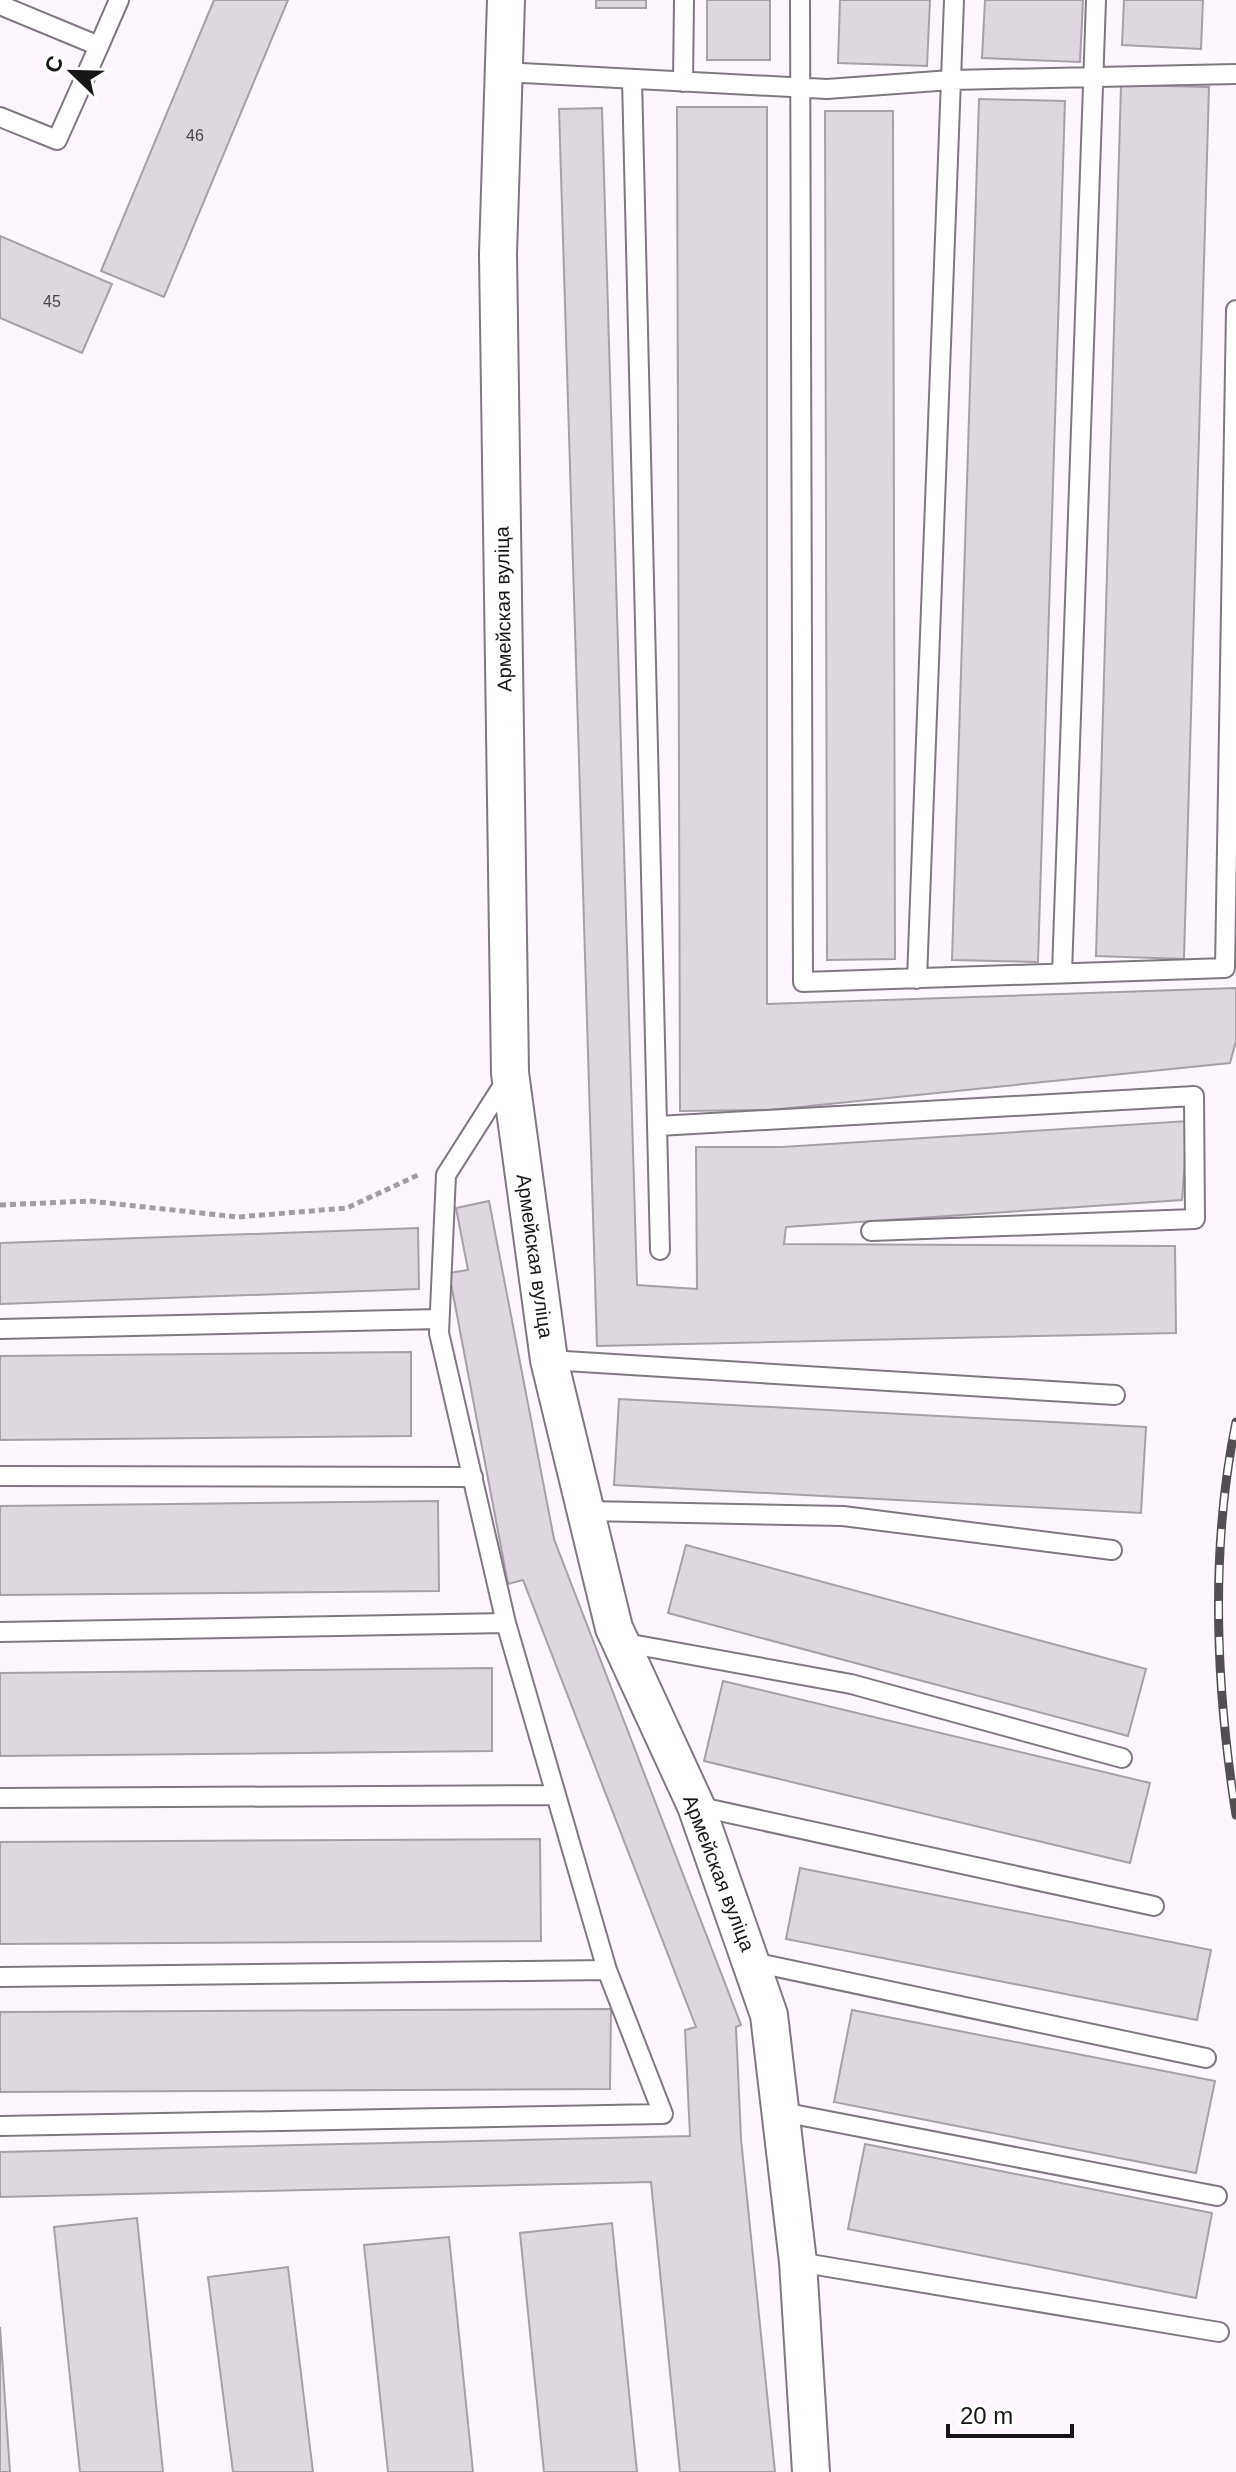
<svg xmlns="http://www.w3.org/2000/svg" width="1236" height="2472" font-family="Arial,sans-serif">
	<rect width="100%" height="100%" fill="#fef6ff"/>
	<path fill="#dfd7df" stroke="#a69fa7" stroke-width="2" d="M 214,0 L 288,0 L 164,297 L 101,271 Z
		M 596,0 L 646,0 L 646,8 L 596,8 Z
		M 707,0 L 770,0 L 770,60 L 707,60 Z
		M 840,0 L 930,0 L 927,66 L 838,63 Z
		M 985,0 L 1083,0 L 1080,62 L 982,58 Z
		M 1124,0 L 1203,0 L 1201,49 L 1122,45 Z
		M 1121,85 L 1209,87 L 1184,959 L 1096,956 Z
		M 979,99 L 1065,101 L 1038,962 L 952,960 Z
		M 677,107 L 767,107 L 767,1004 L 1236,988 L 1236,1041 L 1230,1063 L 770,1110 L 680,1111 Z
		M 602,108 L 637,1285 L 697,1289 L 696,1147 L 782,1147 L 1188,1121 L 1182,1200 L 786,1227 L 784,1244 L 1175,1246 L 1176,1333 L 597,1346 L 559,109 Z
		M 825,111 L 893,111 L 895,959 L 827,960 Z
		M 0,236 L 112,284 L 82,353 L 0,318 Z
		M 489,1201 L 554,1539 L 741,2025 L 736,2027 L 741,2139 L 775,2472 L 680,2472 L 651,2182 L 0,2197 L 0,2152 L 690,2136 L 685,2030 L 696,2027 L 523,1580 L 508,1584 L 449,1273 L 468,1270 L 456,1208 Z
		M 418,1228 L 419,1289 L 0,1304 L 0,1243 Z
		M 411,1352 L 411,1436 L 0,1440 L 0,1356 Z
		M 619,1399 L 1146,1427 L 1141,1513 L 614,1485 Z
		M 438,1501 L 439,1591 L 0,1595 L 0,1506 Z
		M 686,1545 L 1146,1669 L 1128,1736 L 668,1613 Z
		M 492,1668 L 492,1751 L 0,1756 L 0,1673 Z
		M 723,1681 L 1150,1783 L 1130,1863 L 704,1761 Z
		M 540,1839 L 541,1941 L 0,1944 L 0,1842 Z
		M 800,1868 L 1211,1950 L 1197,2020 L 786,1939 Z
		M 611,2009 L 610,2089 L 0,2092 L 0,2012 Z
		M 852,2010 L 1215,2081 L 1196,2173 L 834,2102 Z
		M 865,2144 L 1212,2213 L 1196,2298 L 848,2229 Z
		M 137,2218 L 163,2472 L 80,2472 L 54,2227 Z
		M 612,2223 L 637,2472 L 544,2472 L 520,2233 Z
		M 449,2237 L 473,2472 L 388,2472 L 364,2245 Z
		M 288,2267 L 313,2472 L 233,2472 L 208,2277 Z
		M 0,2327 L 10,2472 L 0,2472 Z"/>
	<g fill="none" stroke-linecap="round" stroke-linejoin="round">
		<defs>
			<path id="service" d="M 800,0 L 803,982 L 1225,968 L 1236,310
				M 0,5 L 99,46 L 57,140 L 0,117
				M 99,46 L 119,0
				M 504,72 L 827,89 L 951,80 L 1236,74
				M 632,79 L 660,1250
				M 683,82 L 684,0
				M 1062,973 L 1096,0
				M 917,979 L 954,0
				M 658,1126 L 1194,1096 L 1195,1219 L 871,1231
				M 0,1329 L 439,1319
				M 549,1360 L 1115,1395
				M 0,1476 L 473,1477
				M 587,1511 L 843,1516 L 1112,1550
				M 0,1632 L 506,1623
				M 620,1642 L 851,1684 L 1122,1758
				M 0,1798 L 556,1795
				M 696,1806 L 1154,1906
				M 753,1962 L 1206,2058
				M 0,1977 L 607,1970
				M 782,2112 L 1217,2196
				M 0,2126 L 663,2114 L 607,1970 L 506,1623 L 439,1333 L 446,1175 L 507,1079
				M 798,2262 L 1219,2332"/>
			<path id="minor" d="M 506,0 L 498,254 L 510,1073 L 549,1360 L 614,1628 L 696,1806 L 769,2015 L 798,2262 L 811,2472"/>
		</defs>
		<use href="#service" stroke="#7f7880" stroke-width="22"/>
		<use href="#minor" stroke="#7f7880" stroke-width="40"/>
		<path stroke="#a29ca3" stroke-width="5" stroke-dasharray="6 4" stroke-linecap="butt" d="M 0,1205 L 89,1201 L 238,1217 L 347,1208 L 418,1175"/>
		<use href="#service" stroke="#fff" stroke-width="18"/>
		<use href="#minor" stroke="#fff" stroke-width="36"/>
		<defs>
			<path id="rail" d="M 1236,1422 C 1210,1549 1216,1688 1236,1815"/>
		</defs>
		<use href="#rail" stroke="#524e52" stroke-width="9"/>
		<use href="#rail" stroke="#fff" stroke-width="6" stroke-dasharray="18" stroke-linecap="butt"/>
	</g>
	<g text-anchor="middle" stroke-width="6" stroke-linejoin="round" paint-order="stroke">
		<g font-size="16" fill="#4a464a">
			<text x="195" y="141">46</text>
			<text x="52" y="307">45</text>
		</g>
		<g font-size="20" fill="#181518" stroke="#fff">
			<text transform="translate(503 609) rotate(-91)" y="7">Армейская вуліца</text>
			<text transform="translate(535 1256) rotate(82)" y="7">Армейская вуліца</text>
			<text transform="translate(719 1873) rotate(69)" y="7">Армейская вуліца</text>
		</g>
	</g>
	<g transform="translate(72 72) rotate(293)" stroke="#ffffff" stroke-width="6" paint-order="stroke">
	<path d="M0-6L14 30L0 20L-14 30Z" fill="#181518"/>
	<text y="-12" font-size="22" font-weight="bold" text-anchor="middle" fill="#181518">С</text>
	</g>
	<path d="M948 2424v12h124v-12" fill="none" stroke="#181518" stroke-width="4"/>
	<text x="960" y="2424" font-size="24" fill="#181518" stroke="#ffffff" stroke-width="6" paint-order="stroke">20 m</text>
</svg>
